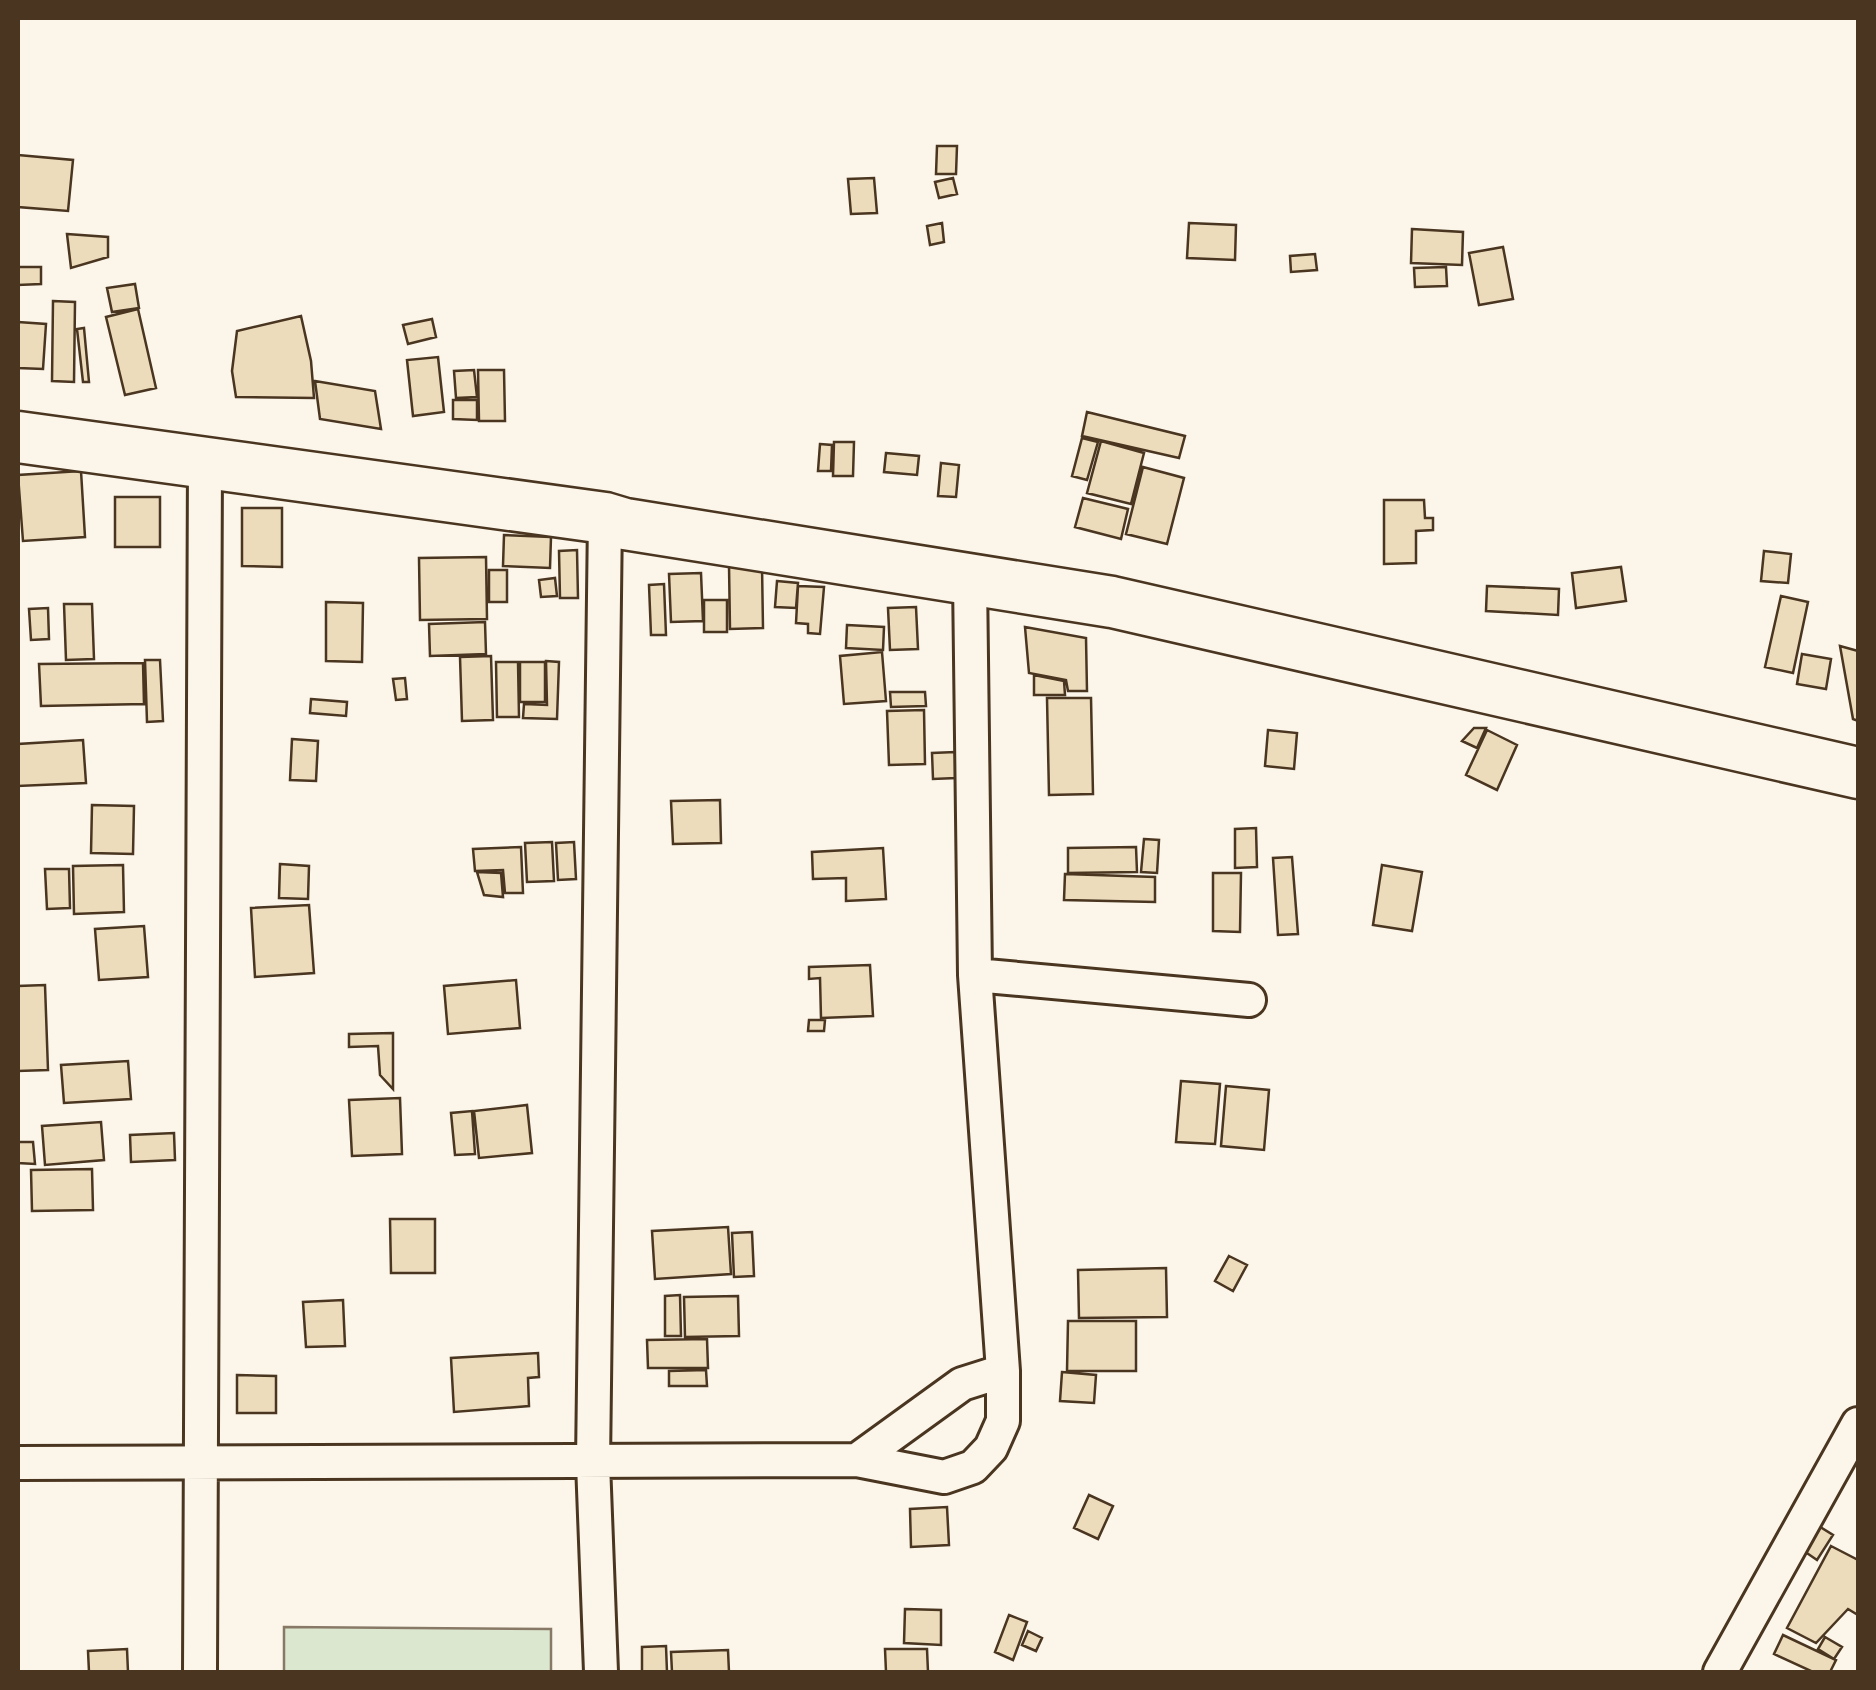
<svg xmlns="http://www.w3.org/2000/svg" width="1876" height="1690" font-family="'Open Sans',sans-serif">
	<rect width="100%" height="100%" fill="#fbf6e9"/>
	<path fill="#dce7d0" stroke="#887966" stroke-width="2.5" d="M 284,1627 L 551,1629 L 551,1672 L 284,1672 Z"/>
	<path fill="#ecdcbc" stroke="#4a3520" stroke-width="2.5" d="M 937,146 L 957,146 L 956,174 L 936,174 Z
		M 18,155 L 73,160 L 68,211 L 18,207 Z
		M 874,178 L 877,213 L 851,214 L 848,179 Z
		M 953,178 L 957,194 L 939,198 L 935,182 Z
		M 942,223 L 944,242 L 930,245 L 927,226 Z
		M 1189,223 L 1236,225 L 1235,260 L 1187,258 Z
		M 1412,229 L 1463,232 L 1462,265 L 1411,263 Z
		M 67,234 L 108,237 L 108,257 L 71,268 Z
		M 1503,247 L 1513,299 L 1479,305 L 1469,253 Z
		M 1315,254 L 1317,270 L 1291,272 L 1290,256 Z
		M 18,267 L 41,267 L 41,284 L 18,285 Z
		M 1446,267 L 1447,286 L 1415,287 L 1414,268 Z
		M 135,284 L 139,308 L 112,312 L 107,288 Z
		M 53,301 L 75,302 L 74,382 L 52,381 Z
		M 138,309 L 156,388 L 125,395 L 106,317 Z
		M 301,316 L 311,361 L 314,398 L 236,397 L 232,371 L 237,331 Z
		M 432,319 L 436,337 L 408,344 L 403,325 Z
		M 18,322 L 46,324 L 43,369 L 18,368 Z
		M 84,328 L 89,382 L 83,382 L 77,329 Z
		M 438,357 L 444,412 L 413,416 L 407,360 Z
		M 474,370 L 477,397 L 456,398 L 454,371 Z
		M 478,370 L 504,370 L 505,421 L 479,421 Z
		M 315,381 L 375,391 L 381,429 L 320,419 Z
		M 453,400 L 477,400 L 477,420 L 453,419 Z
		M 1087,412 L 1185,436 L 1179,458 L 1082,436 Z
		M 1082,438 L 1098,442 L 1087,480 L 1072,476 Z
		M 1101,441 L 1144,453 L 1131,504 L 1087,493 Z
		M 834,442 L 854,442 L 853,476 L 833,476 Z
		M 820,444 L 832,445 L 831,471 L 818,471 Z
		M 886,453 L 919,456 L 917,475 L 884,472 Z
		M 941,463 L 959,465 L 956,497 L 938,496 Z
		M 1143,467 L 1184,478 L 1167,544 L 1126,534 Z
		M 81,471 L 85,537 L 23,541 L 18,475 Z
		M 115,497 L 160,497 L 160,547 L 115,547 Z
		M 1083,498 L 1128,509 L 1121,539 L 1075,527 Z
		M 1384,500 L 1424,500 L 1425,518 L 1433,518 L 1433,530 L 1416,531 L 1416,563 L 1384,564 Z
		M 242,508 L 282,508 L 282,567 L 242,566 Z
		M 504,535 L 551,537 L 550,568 L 503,566 Z
		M 577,550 L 578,598 L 560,598 L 559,551 Z
		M 1764,551 L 1791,554 L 1788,583 L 1761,581 Z
		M 486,557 L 487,619 L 420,620 L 419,558 Z
		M 729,565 L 762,565 L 763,628 L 730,629 Z
		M 1621,567 L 1626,601 L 1576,608 L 1572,573 Z
		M 489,570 L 507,570 L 507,602 L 489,602 Z
		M 701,573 L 703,621 L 671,622 L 669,574 Z
		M 555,578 L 557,596 L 541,597 L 539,580 Z
		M 777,581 L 798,583 L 796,608 L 775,607 Z
		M 664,584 L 666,635 L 651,635 L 649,585 Z
		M 798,586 L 824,587 L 820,634 L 808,633 L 808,624 L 796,623 Z
		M 1487,586 L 1559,589 L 1558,615 L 1486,611 Z
		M 1781,596 L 1808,602 L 1793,673 L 1765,667 Z
		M 704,600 L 727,600 L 727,632 L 704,632 Z
		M 326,602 L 363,603 L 362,662 L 326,661 Z
		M 64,604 L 92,604 L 94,659 L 66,660 Z
		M 916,607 L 918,649 L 890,650 L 888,608 Z
		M 48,608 L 49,639 L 31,640 L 29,609 Z
		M 485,622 L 486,654 L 430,656 L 429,624 Z
		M 847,625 L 884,627 L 883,650 L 846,648 Z
		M 1025,627 L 1086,638 L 1087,691 L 1068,691 L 1066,680 L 1029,673 Z
		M 1840,646 L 1858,651 L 1858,721 L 1853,719 Z
		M 882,652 L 886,701 L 844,704 L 840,656 Z
		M 1802,654 L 1831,659 L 1826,689 L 1797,684 Z
		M 491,656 L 493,720 L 462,721 L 460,657 Z
		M 145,660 L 160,660 L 163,721 L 147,722 Z
		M 546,661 L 559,662 L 557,719 L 523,718 L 524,704 L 547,705 Z
		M 496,662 L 518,662 L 519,717 L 497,717 Z
		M 520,662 L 545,662 L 545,702 L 520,702 Z
		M 143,663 L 144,704 L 41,706 L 39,664 Z
		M 1034,675 L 1064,681 L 1065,695 L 1034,695 Z
		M 405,678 L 407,699 L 396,700 L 393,679 Z
		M 890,692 L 925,692 L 926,706 L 891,707 Z
		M 1047,698 L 1091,698 L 1093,794 L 1049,795 Z
		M 311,699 L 347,702 L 346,716 L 310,713 Z
		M 924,710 L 925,764 L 889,765 L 887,711 Z
		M 1474,728 L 1486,728 L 1477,748 L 1462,741 Z
		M 1268,730 L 1297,733 L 1294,769 L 1265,766 Z
		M 1487,730 L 1517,745 L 1497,790 L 1466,775 Z
		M 292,739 L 318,741 L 316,781 L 290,780 Z
		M 83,740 L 86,783 L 18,786 L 18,744 Z
		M 955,752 L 956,778 L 933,779 L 932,753 Z
		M 720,800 L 721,843 L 673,844 L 671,801 Z
		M 92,805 L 134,806 L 133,854 L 91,853 Z
		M 1256,828 L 1257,867 L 1235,868 L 1235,829 Z
		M 1144,839 L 1159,840 L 1157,873 L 1141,872 Z
		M 552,842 L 554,881 L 527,882 L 525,843 Z
		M 574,842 L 576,879 L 558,880 L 556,843 Z
		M 521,847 L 523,893 L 505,893 L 503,870 L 475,871 L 473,849 Z
		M 1136,847 L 1137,872 L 1068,873 L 1068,848 Z
		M 883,848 L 886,899 L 846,901 L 846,878 L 813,879 L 812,852 Z
		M 1292,857 L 1298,934 L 1278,935 L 1273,858 Z
		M 280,864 L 309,866 L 308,899 L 279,898 Z
		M 123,865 L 124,912 L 74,914 L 73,866 Z
		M 1382,865 L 1422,872 L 1412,931 L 1373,925 Z
		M 45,869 L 69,869 L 70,908 L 47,909 Z
		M 477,872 L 501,873 L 503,897 L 484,895 Z
		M 1213,873 L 1241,873 L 1240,932 L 1213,931 Z
		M 1065,874 L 1155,877 L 1155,902 L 1064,900 Z
		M 309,905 L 314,973 L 255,977 L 251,908 Z
		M 144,926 L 148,977 L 99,980 L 95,929 Z
		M 870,965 L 873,1016 L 821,1018 L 820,978 L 809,979 L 809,967 Z
		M 516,980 L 520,1028 L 448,1034 L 444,986 Z
		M 45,985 L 48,1070 L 18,1071 L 18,986 Z
		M 809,1020 L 825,1020 L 824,1031 L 808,1031 Z
		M 393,1033 L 393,1089 L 380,1075 L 378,1046 L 349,1047 L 349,1034 Z
		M 128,1061 L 131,1099 L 64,1103 L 61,1065 Z
		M 1181,1081 L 1220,1084 L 1215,1144 L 1176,1142 Z
		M 1226,1086 L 1269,1090 L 1264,1150 L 1221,1146 Z
		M 400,1098 L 402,1154 L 352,1156 L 349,1100 Z
		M 527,1105 L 532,1153 L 479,1158 L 474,1111 Z
		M 472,1111 L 475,1154 L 455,1155 L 451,1113 Z
		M 101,1122 L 104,1160 L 45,1165 L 42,1126 Z
		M 174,1133 L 175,1160 L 131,1162 L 130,1135 Z
		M 18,1142 L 33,1142 L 35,1164 L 18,1163 Z
		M 92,1169 L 93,1210 L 32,1211 L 31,1170 Z
		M 390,1219 L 435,1219 L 435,1273 L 391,1273 Z
		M 728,1227 L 731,1274 L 655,1279 L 652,1231 Z
		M 752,1232 L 754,1276 L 734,1277 L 732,1233 Z
		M 1229,1256 L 1247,1265 L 1233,1291 L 1215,1281 Z
		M 1166,1268 L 1167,1317 L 1079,1318 L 1078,1270 Z
		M 680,1295 L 681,1336 L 665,1336 L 665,1296 Z
		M 738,1296 L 739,1336 L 685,1337 L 684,1297 Z
		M 343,1300 L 345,1346 L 306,1347 L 303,1302 Z
		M 1068,1321 L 1136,1321 L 1136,1371 L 1067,1371 Z
		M 707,1339 L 708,1368 L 648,1368 L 647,1340 Z
		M 538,1353 L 539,1377 L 528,1378 L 529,1406 L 454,1412 L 451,1358 Z
		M 706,1370 L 707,1386 L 669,1386 L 669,1371 Z
		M 1062,1372 L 1096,1375 L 1094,1403 L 1060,1401 Z
		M 237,1375 L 276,1376 L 276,1413 L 237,1413 Z
		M 1089,1495 L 1113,1506 L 1098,1539 L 1074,1528 Z
		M 947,1507 L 949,1545 L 911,1547 L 910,1509 Z
		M 1817,1525 L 1833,1535 L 1817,1560 L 1801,1549 Z
		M 1831,1546 L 1858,1560 L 1858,1615 L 1848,1609 L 1816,1643 L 1787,1628 Z
		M 905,1609 L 941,1610 L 941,1645 L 904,1643 Z
		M 1009,1615 L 1027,1622 L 1013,1660 L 995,1652 Z
		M 1028,1631 L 1042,1638 L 1036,1651 L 1022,1645 Z
		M 1783,1635 L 1836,1660 L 1830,1672 L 1813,1672 L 1774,1654 Z
		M 1825,1637 L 1842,1647 L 1834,1659 L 1818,1649 Z
		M 666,1646 L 667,1672 L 642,1672 L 642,1647 Z
		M 127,1649 L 128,1672 L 89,1672 L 88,1651 Z
		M 885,1649 L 927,1649 L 928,1672 L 886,1672 Z
		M 728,1650 L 729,1672 L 672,1672 L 671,1652 Z"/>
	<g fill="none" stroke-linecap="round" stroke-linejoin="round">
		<defs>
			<path id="street" d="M 975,975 L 1249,1000
				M 857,1460 L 962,1384 L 1003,1371
				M 18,1463 L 857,1460 L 944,1477 L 973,1467 L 991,1448 L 1003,1421 L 1003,1371 L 975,975 L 970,579
				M 200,1672 L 205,464
				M 601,1672 L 593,1463 L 605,518
				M 1720,1672 L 1858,1424"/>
			<path id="primary" d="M 18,437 L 605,518 L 625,524 L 1112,602 L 1858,773"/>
		</defs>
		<use href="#street" stroke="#4a3520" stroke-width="38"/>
		<use href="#primary" stroke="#4a3520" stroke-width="55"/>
		<use href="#street" stroke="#fbf6e9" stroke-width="32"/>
		<use href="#primary" stroke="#fbf6e9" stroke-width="50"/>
	</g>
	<rect width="1876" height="1690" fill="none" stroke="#4a3520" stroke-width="40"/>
</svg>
